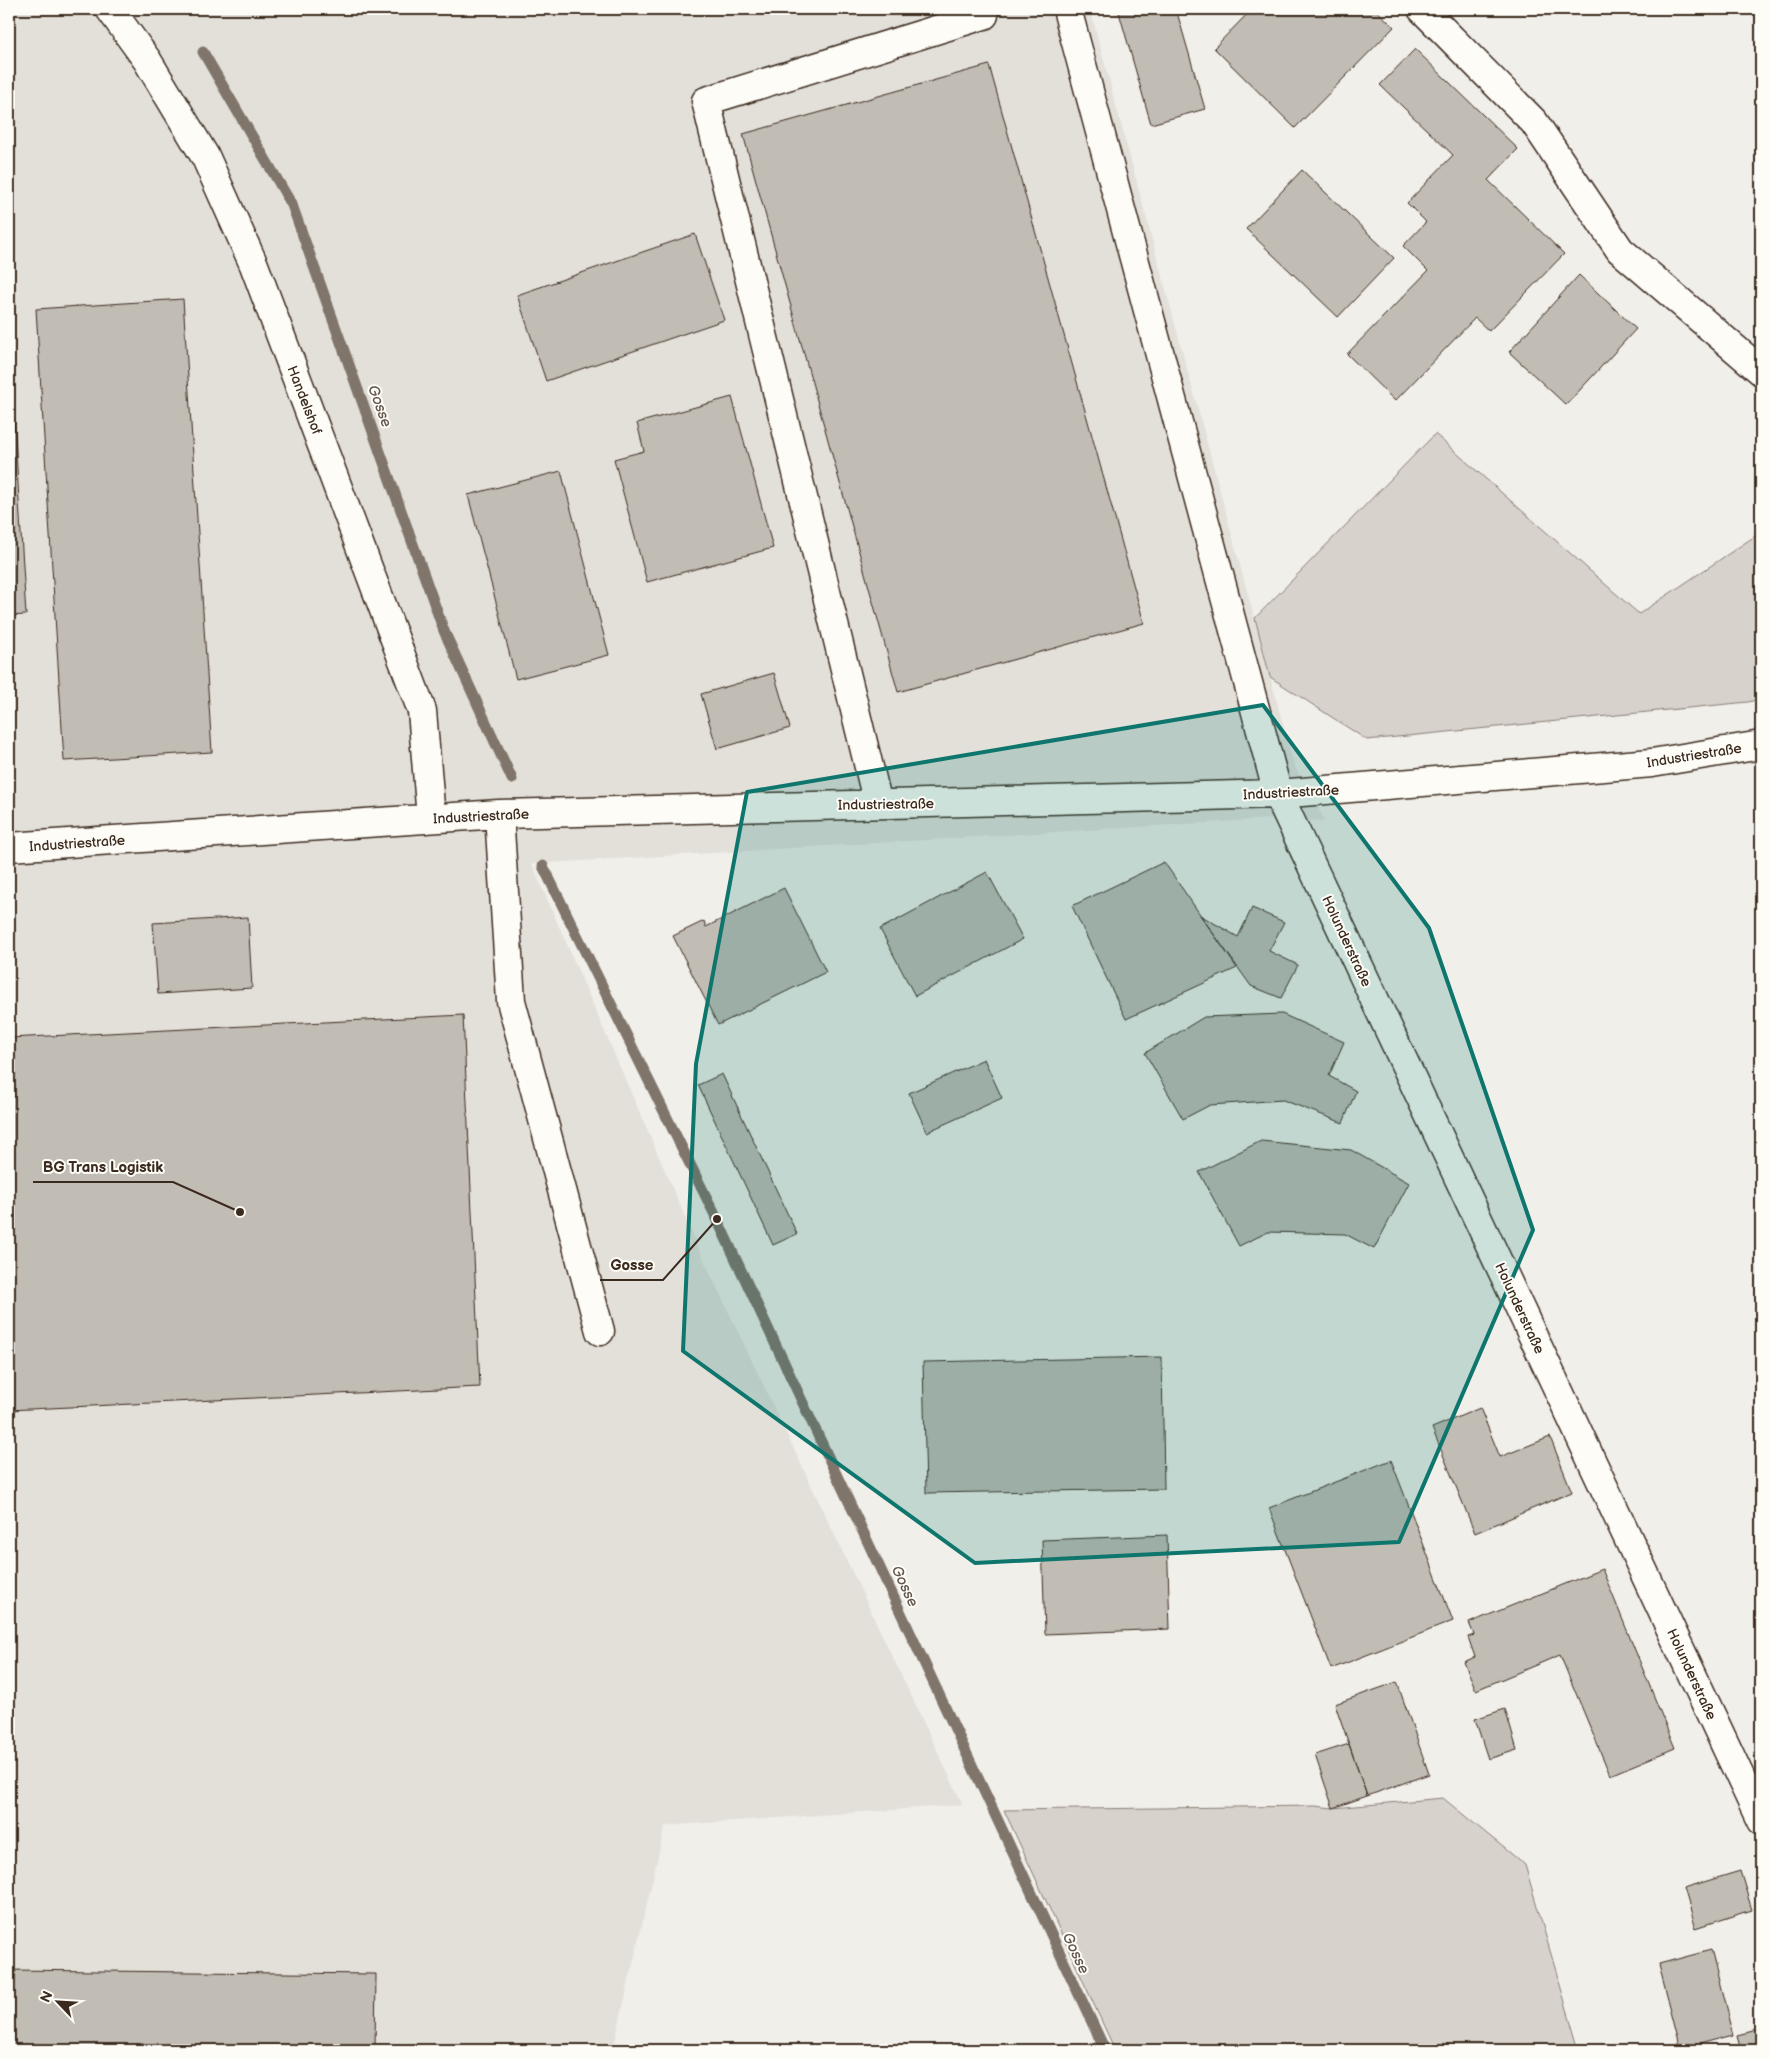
<svg xmlns="http://www.w3.org/2000/svg" width="1770" height="2059" font-family="'Balsamiq Sans',sans-serif">
	<rect width="100%" height="100%" fill="#f1efea"/>
	<filter id="ink" filterUnits="userSpaceOnUse"><feTurbulence type="fractalNoise" baseFrequency=".02" numOctaves="2"/><feDisplacementMap in="SourceGraphic" scale="10" xChannelSelector="R" yChannelSelector="G"/><feConvolveMatrix kernelMatrix="1 2 1 2 8 2 1 2 1" color-interpolation-filters="sRGB"/></filter>
	<g filter="url(#ink)">
		<path fill="#e3e0da" d="M 9,9 L 1090,9 L 1294,765 L 1325,821 L 1270,819 L 532,864 L 702,1256 L 963,1805 L 665,1826 L 613,2050 L 9,2050 Z"/>
		<path fill="#d7d2cc" stroke="#897e75" d="M 1435,434 L 1639,614 L 1761,532 L 1761,699 L 1748,702 L 1367,740 L 1270,677 L 1255,618 Z
			M 1443,1798 L 1525,1865 L 1579,2050 L 1115,2050 L 1004,1810 L 1315,1806 L 1333,1808 Z"/>
		<g fill="none" stroke-linecap="round" stroke-linejoin="round">
			<path stroke="#80746b" stroke-width="11" d="M 203,52 L 292,205 L 444,631 L 512,779
				M 543,866 L 717,1219 L 1105,2050"/>
		</g>
		<path fill="#c1bcb4" stroke="#3b2a1e" d="M 1118,9 L 1176,9 L 1205,109 L 1151,124 Z
			M 1252,9 L 1375,9 L 1394,27 L 1295,128 L 1214,48 Z
			M 1415,49 L 1518,149 L 1488,180 L 1564,254 L 1489,331 L 1475,318 L 1395,401 L 1347,354 L 1428,271 L 1403,246 L 1426,222 L 1407,203 L 1453,155 L 1380,85 Z
			M 989,65 L 1144,623 L 898,692 L 743,134 Z
			M 1302,170 L 1394,258 L 1338,317 L 1246,229 Z
			M 695,234 L 724,320 L 546,381 L 517,295 Z
			M 1579,275 L 1636,329 L 1566,405 L 1509,352 Z
			M 183,299 L 212,752 L 64,761 L 36,309 Z
			M 9,337 L 26,615 L 9,616 Z
			M 732,397 L 773,548 L 647,582 L 614,459 L 644,451 L 637,423 Z
			M 561,471 L 609,655 L 516,679 L 468,495 Z
			M 774,673 L 790,728 L 717,749 L 701,694 Z
			M 1164,862 L 1237,968 L 1126,1019 L 1072,906 Z
			M 987,872 L 1023,939 L 915,996 L 880,929 Z
			M 784,888 L 826,972 L 718,1025 L 673,936 L 704,921 L 706,927 Z
			M 1252,908 L 1284,922 L 1269,951 L 1298,965 L 1281,998 L 1251,986 L 1200,915 L 1238,937 Z
			M 248,917 L 252,988 L 158,994 L 153,923 Z
			M 1282,1014 L 1344,1042 L 1329,1076 L 1356,1091 L 1343,1123 L 1283,1100 L 1210,1105 L 1183,1119 L 1145,1053 L 1204,1017 Z
			M 463,1015 L 480,1387 L 9,1410 L 9,1038 Z
			M 984,1059 L 1002,1098 L 927,1132 L 909,1093 Z
			M 722,1074 L 797,1234 L 773,1245 L 698,1085 Z
			M 1261,1141 L 1351,1150 L 1409,1183 L 1374,1249 L 1345,1234 L 1268,1232 L 1239,1246 L 1199,1172 Z
			M 1162,1357 L 1164,1489 L 926,1493 L 923,1362 Z
			M 1480,1408 L 1500,1457 L 1550,1437 L 1572,1492 L 1475,1533 L 1432,1428 Z
			M 1391,1460 L 1453,1621 L 1331,1669 L 1269,1508 Z
			M 1167,1535 L 1170,1629 L 1045,1634 L 1042,1540 Z
			M 1602,1569 L 1675,1748 L 1610,1775 L 1560,1655 L 1476,1690 L 1464,1662 L 1475,1657 L 1468,1637 L 1474,1635 L 1469,1623 Z
			M 1397,1682 L 1429,1774 L 1367,1796 L 1335,1704 Z
			M 1505,1709 L 1517,1750 L 1488,1759 L 1475,1719 Z
			M 1349,1744 L 1367,1796 L 1333,1808 L 1315,1755 Z
			M 1740,1871 L 1752,1910 L 1696,1928 L 1684,1888 Z
			M 1711,1950 L 1733,2035 L 1681,2049 L 1659,1964 Z
			M 9,1970 L 376,1974 L 375,2050 L 9,2050 Z
			M 1761,2029 L 1761,2050 L 1741,2050 L 1737,2035 Z"/>
		<g fill="none" stroke-linecap="round" stroke-linejoin="round">
			<defs>
				<path id="minor" d="M 110,9 L 147,60 L 206,158 L 254,265 L 422,711 L 431,818
					M 1067,9 L 1278,794 L 1761,1821
					M 1422,9 L 1534,122 L 1620,250 L 1761,371
					M 878,804 L 706,101 L 984,15
					M 499,814 L 511,1001 L 600,1331
					M 9,847 L 499,814 L 1278,794 L 1652,763 L 1761,745"/>
			</defs>
			<use href="#minor" stroke="#3b2a1e" stroke-width="31"/>
			<use href="#minor" stroke="#fdfcf7" stroke-width="28"/>
		</g>
	</g>
	<path fill="#0f766e" fill-opacity="0.2" stroke="#0f766e" stroke-width="4" stroke-linejoin="round" d="M 1263,705 L 1429,928 L 1533,1230 L 1399,1542 L 975,1563 L 683,1351 L 696,1064 L 747,792 Z"/>
	<g text-anchor="middle" stroke-width="4" stroke-linejoin="round" paint-order="stroke">
		<g font-size="14" fill="#3b2a1e" stroke="#fdfcf7">
			<text transform="translate(305 400) rotate(69)" y="5">Handelshof</text>
			<text transform="translate(1694 755) rotate(-9)" y="5">Industriestraße</text>
			<text transform="translate(1291 792) rotate(-3)" y="5">Industriestraße</text>
			<text transform="translate(886 804) rotate(-1)" y="5">Industriestraße</text>
			<text transform="translate(481 816) rotate(-3)" y="5">Industriestraße</text>
			<text transform="translate(77 843) rotate(-4)" y="5">Industriestraße</text>
			<text transform="translate(1347 941) rotate(65)" y="5">Holunderstraße</text>
			<text transform="translate(1520 1308) rotate(65)" y="5">Holunderstraße</text>
			<text transform="translate(1692 1674) rotate(65)" y="5">Holunderstraße</text>
		</g>
		<g font-size="15" font-style="italic" fill="#63554b" stroke="#fdfcf7">
			<text transform="translate(380 406) rotate(70)" y="5">Gosse</text>
			<text transform="translate(905 1586) rotate(65)" y="5">Gosse</text>
			<text transform="translate(1076 1953) rotate(65)" y="5">Gosse</text>
		</g>
	</g>
	<path fill="none" stroke="#3b2a1e" stroke-width="2" d="M240 1212L173 1182H33M717 1219L663 1280H600"/>
	<g fill="#3b2a1e" stroke="#fdfcf7" stroke-width="2">
		<circle cx="240" cy="1212" r="5"/>
		<circle cx="717" cy="1219" r="5"/>
	</g>
	<g font-size="15" text-anchor="middle" font-weight="bold" fill="#3b2a1e" stroke="#fdfcf7" stroke-width="4" stroke-linejoin="round" paint-order="stroke">
		<text x="103" y="1172">BG Trans Logistik</text>
		<text x="632" y="1270">Gosse</text>
	</g>
	<rect width="1770" height="2059" fill="none" stroke="#fdfcf7" stroke-width="30"/>
	<rect x="15" y="15" width="1740" height="2029" fill="none" stroke="#3b2a1e" stroke-width="2" filter="url(#ink)"/>
	<g transform="translate(58 2002) rotate(295)" stroke="#fdfcf7" stroke-width="4" paint-order="stroke">
	<path d="M0-4L9 19L0 12L-9 19Z" fill="#3b2a1e"/>
	<text y="-8" font-size="14" font-weight="bold" text-anchor="middle" fill="#3b2a1e">N</text>
	</g>
</svg>
